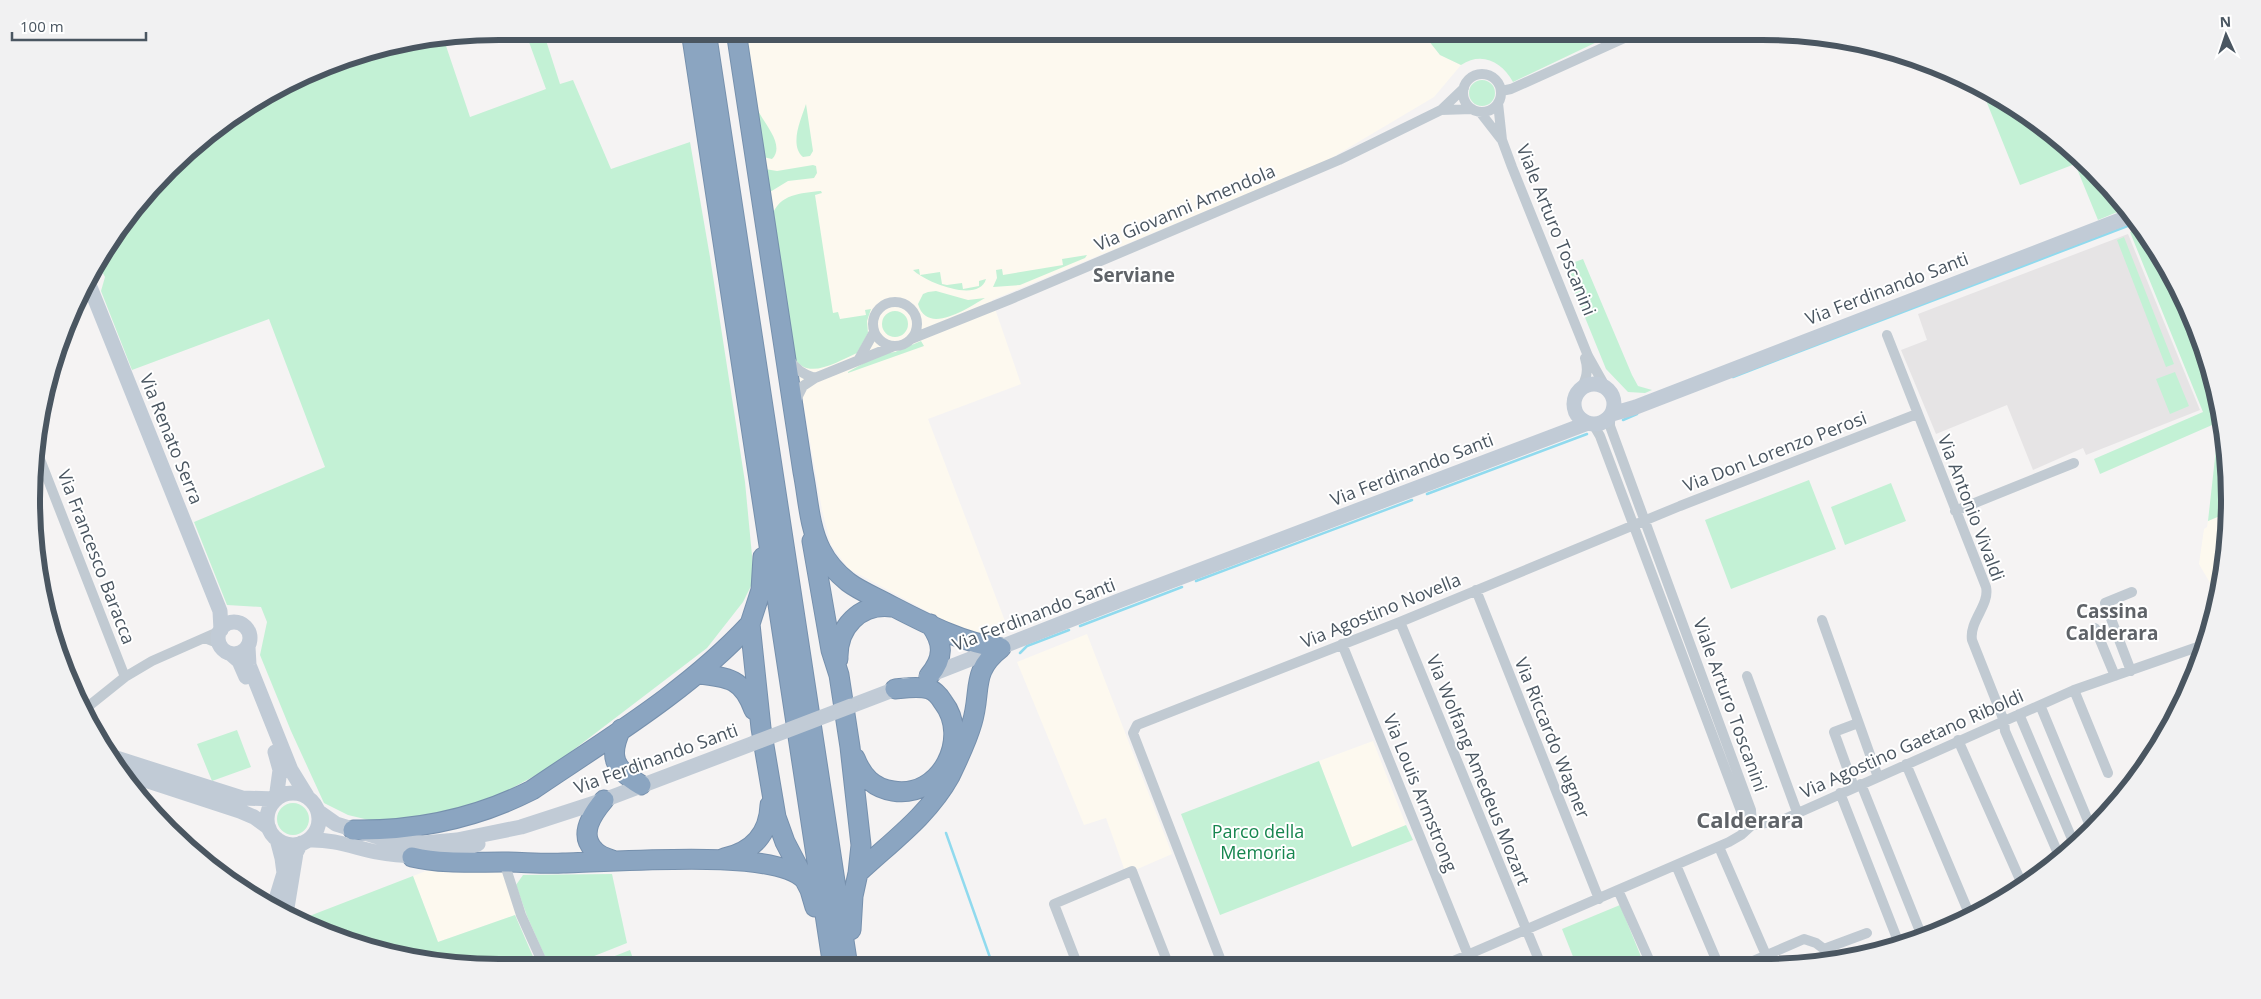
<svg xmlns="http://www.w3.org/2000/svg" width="2261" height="999" font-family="'Open Sans',sans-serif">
	<rect width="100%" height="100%" fill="#f5f3f3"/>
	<path fill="#fdf9ef" d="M 742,31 L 1421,31 L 1440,55 L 1461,65 L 1434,97 L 1328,160 L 992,300 L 1021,384 L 928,419 L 1008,629 L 986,637 L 964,631 L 849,569 L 831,545 L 822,510 L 757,138 Z
		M 2227,513 L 2226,561 L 2220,585 L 2210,583 L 2199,564 L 2204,529 L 2207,527 L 2208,521 Z
		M 1087,634 L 1172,854 L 1126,874 L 1106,818 L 1084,825 L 1017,662 Z
		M 1373,741 L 1406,825 L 1352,847 L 1319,761 Z
		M 439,866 L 502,868 L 518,914 L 438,942 L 413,876 Z"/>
	<path fill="#e6e4e5" d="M 2128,234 L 2200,410 L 2086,455 L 2083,448 L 2033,470 L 2007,405 L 1936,434 L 1901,350 L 1927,340 L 1918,314 Z"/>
	<path fill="#c3f1d5" d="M 525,31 L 543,31 L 560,84 L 573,80 L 611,169 L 690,142 L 710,257 L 745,482 L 753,566 L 752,584 L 743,602 L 707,648 L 551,767 L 503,793 L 465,808 L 419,818 L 373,821 L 348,815 L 324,803 L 291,731 L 260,655 L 267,622 L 261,607 L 227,605 L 194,522 L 325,467 L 269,319 L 132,370 L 101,291 L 105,277 L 97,262 L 191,147 L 265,94 L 349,56 L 444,40 L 470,117 L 546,89 Z
		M 742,31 L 750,31 L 751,34 L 748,44 C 751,62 752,94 758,110 C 763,123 786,145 772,159 L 763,157 Z
		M 1421,31 L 1620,31 L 1513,82 C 1502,62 1482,51 1461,65 L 1440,55 Z
		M1469 93a13 13 0 1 1 26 0a13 13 0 1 1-26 0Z
		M 1981,88 L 1996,94 L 2070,148 L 2127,208 L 2098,220 L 2075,164 L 2020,185 Z
		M 806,104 L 813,151 L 810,156 L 803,157 C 789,145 801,119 806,104 Z
		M 813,165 L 816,166 L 817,173 L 814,178 L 788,181 L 770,192 L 765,169 L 777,171 Z
		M 821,191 L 822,193 L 815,195 L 833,313 L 838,312 L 840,319 L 866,315 L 865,310 L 871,309 L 867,321 L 868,333 L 857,353 C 838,361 807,382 794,357 L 772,216 C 779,194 801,193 821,191 Z
		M 2141,227 L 2182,293 L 2214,379 L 2229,469 L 2227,513 L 2208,521 L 2219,422 L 2100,474 L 2094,459 L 2203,412 L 2130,232 Z
		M 2124,237 L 2174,364 L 2166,367 L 2117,240 Z
		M 1087,255 L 1085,258 L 1020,285 L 993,287 L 997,278 L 996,270 L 1002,269 L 1003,275 L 1063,265 L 1062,259 Z
		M 1583,259 L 1632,375 L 1638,386 L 1652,390 L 1645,393 L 1628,392 L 1606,369 L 1564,266 Z
		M 919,269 L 920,275 L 940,272 L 942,284 L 947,285 L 962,283 L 963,289 L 979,286 L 979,281 L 986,279 C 979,304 925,282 913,270 Z
		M 928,292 L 936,291 L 968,300 L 985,298 C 968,308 927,336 918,304 L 923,294 Z
		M882 324a13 13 0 1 1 26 0a13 13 0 1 1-26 0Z
		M 921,341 L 924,346 L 848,373 L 848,372 L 880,354 L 895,352 Z
		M 2175,372 L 2189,406 L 2170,414 L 2156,379 Z
		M 1809,480 L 1836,549 L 1731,589 L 1705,520 Z
		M 1891,483 L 1906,521 L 1845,545 L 1831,507 Z
		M 237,730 L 251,767 L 212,781 L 197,744 Z
		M 1319,761 L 1352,847 L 1406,825 L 1413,840 L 1220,915 L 1181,814 Z
		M277 819a16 16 0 1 1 32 0a16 16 0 1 1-32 0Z
		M 612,874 L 627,943 L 564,968 L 550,968 L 527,916 L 516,885 L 523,875 Z
		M 413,876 L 438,942 L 515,915 L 538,968 L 499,968 L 349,943 L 299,920 Z
		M 1620,905 L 1644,964 L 1576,964 L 1562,929 Z
		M 630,950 L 636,967 L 587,967 Z"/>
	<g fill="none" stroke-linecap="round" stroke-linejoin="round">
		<path stroke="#90daee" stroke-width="2.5" d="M 1733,377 L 2138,222
			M 1623,420 L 1637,414
			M 1427,494 L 1587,434
			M 1196,581 L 1412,500
			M 1080,626 L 1182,587
			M 1020,653 L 1027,646 L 1069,630
			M 946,833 L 993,966"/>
		<defs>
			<path id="highway" d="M 691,31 L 833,967
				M 706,31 L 848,967
				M 736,31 L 803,472 C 808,497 809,527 821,550 C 827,562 838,574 848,582 C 860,591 875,597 888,604 C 923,622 962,643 1001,648
				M 812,541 L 831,650 L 839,675 L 850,747 L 861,845 L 858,873 L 853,896 L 851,930
				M 763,557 L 761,590 L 750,624 L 761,728 L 776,817 L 785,842 L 810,890 L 815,907
				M 838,659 C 837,627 860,603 892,607
				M 698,674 C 729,677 743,679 754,710
				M 929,676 C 944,658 944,643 930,624
				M 621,729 C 608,757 614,769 641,785
				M 855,758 C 862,776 873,788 893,791 C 941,799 971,738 943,702 C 940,697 935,691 929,689 C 919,686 906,688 895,689
				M 604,800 C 593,813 578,834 594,850 C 598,855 606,858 612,860
				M 353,830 C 416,831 475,819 532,790 C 607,739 688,691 750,624
				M 412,857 C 442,864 472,862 502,862 C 523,862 543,864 563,863 C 611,863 775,847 805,880
				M 724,858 C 752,852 769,834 770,805
				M 858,873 C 891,842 928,816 950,776 C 958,759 967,741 972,723 C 982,690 970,672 1001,648"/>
		</defs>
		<use href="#highway" stroke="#7690ad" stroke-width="21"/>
		<path stroke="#c1cad2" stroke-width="10" d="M1463 93a19 19 0 1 1 38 0a19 19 0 1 1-38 0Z
			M 1501,91 L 1511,89 L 1640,31
			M 1498,103 L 1502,140 L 1512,167 L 1588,356 L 1606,388
			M 1441,110 L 1472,109
			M 1480,112 L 1501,139
			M873 324a22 22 0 1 1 44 0a22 22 0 1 1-44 0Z
			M 1887,335 L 1986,587 C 1990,605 1969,621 1972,640 L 2004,721 L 2005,731 L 2060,858
			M 911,339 L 1011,299 L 1339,160 L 1441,110 L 1464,88
			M 789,359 C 796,370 803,374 815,378
			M 859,359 L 874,332
			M 1581,389 C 1586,379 1589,371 1585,358
			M 795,402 L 803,386 L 815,378 L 894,346
			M 1610,418 L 1610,426 L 1751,810 L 1752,825
			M 1593,424 L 1600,436 L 1741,811 L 1752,825
			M 36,449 L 125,677
			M 1955,511 L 2074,463
			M 1476,590 L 1599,899
			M 1822,620 L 1878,777
			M 1400,622 L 1541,965
			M 2095,628 L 2115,676
			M 205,638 L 220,644
			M 1342,644 L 1468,955
			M 2131,671 L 2105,603 L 2132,592
			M 1747,676 L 1797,812
			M 2074,690 L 2108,773
			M 2040,705 L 2091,828
			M 85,709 L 125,677 L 152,661 L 220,631
			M 2019,714 L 2075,846
			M 1958,740 L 2022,884
			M 1906,764 L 1971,918
			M 1861,784 L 1921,934
			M 1854,787 L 1834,732 L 1858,723
			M 1840,793 L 1898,941
			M 1719,847 L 1766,955
			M 504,862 L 521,915 L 545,968
			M 1676,865 L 1718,964
			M 1618,890 L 1651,964
			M 1746,964 L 1804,939 L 1816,943 L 1824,949 L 1867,933
			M 1444,965 L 1729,842 L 1741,835 L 1752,825 L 1780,821 L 2074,690 L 2206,644
			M 1078,966 L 1054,904 L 1132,871 L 1169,966
			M 1223,966 L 1133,733 L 1137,725 L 1400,622 L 1680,506 L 1917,414"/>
		<path stroke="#c1cbd6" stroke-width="15" d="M 88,282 L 220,611 L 221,630
			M1574 404a20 20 0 1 1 40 0a20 20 0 1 1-40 0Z
			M 1612,414 L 1636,407 L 2133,215
			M218 638a16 16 0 1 1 32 0a16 16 0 1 1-32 0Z
			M 248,647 L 249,665 L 291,770 L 307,796
			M 231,654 L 239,661 L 246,677
			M 927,676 L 1121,600 L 1588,423
			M 851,706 L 906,685
			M 275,752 L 280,770 L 276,799
			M 113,757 L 242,798 L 276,799
			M 127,774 L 240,811 L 254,817 L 269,828
			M267 819a26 26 0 1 1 52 0a26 26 0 1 1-52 0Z
			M 319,812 L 336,824 L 391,841 L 424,843 L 457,840 L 521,827 L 604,800 L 754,743
			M 309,840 C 333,839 353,847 376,852 C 413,859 443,857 478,844
			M 273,909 L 284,873 L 282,858 L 277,839
			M 286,914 L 296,853 L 301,843"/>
		<use href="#highway" stroke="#8ba5c1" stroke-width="19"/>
		<path stroke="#c1cbd6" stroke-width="15" d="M 754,743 L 851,706"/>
	</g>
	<g text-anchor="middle" stroke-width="4" stroke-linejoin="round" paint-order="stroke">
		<g font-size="18" fill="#4a5661" stroke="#fff">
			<text transform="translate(1185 208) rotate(-23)" y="6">Via Giovanni Amendola</text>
			<text transform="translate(1556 230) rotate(68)" y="6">Viale Arturo Toscanini</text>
			<text transform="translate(1887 289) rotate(-21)" y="6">Via Ferdinando Santi</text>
			<text transform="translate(171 439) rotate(68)" y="6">Via Renato Serra</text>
			<text transform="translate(1775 452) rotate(-21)" y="6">Via Don Lorenzo Perosi</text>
			<text transform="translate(1412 470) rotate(-21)" y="6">Via Ferdinando Santi</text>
			<text transform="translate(1971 508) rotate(69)" y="6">Via Antonio Vivaldi</text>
			<text transform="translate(96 557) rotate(69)" y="6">Via Francesco Baracca</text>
			<text transform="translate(1381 611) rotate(-22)" y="6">Via Agostino Novella</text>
			<text transform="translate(1034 615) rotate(-21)" y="6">Via Ferdinando Santi</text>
			<text transform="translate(1730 705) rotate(70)" y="6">Viale Arturo Toscanini</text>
			<text transform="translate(1552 738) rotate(68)" y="6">Via Riccardo Wagner</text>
			<text transform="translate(1912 744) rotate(-24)" y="6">Via Agostino Gaetano Riboldi</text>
			<text transform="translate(656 759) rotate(-20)" y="6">Via Ferdinando Santi</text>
			<text transform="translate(1478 770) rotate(68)" y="6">Via Wolfang Amedeus Mozart</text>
			<text transform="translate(1420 793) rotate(68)" y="6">Via Louis Armstrong</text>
		</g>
		<g font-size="18" fill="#17864f" stroke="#fff">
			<text x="1258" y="838">Parco della<tspan x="1258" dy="21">Memoria</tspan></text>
		</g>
		<g font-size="19" font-weight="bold" fill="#5f6368" stroke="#fff">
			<text x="1134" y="282">Serviane</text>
			<text x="2112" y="618">Cassina<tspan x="2112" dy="22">Calderara</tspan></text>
		</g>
		<g font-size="22" font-weight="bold" fill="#5f6368" stroke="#fff">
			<text x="1750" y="828">Calderara</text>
		</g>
	</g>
	<path d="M0 0H2261V999H0ZM499 40H1762A459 459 0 0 1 2221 499V500A459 459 0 0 1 1762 959H499A459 459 0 0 1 40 500V499A459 459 0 0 1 499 40Z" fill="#f1f1f2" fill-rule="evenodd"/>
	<path fill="none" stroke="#4a5661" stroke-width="6" d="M499 40H1762A459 459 0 0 1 2221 499V500A459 459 0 0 1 1762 959H499A459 459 0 0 1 40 500V499A459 459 0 0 1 499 40Z"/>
	<g transform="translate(2226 35) rotate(357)" stroke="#ffffff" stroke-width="4" paint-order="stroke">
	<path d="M0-4L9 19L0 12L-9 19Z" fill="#4a5661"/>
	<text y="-8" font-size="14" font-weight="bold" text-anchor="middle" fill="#4a5661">N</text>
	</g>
	<path d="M12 32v8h134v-8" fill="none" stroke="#4a5661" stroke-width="2.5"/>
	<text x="20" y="32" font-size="15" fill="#4a5661" stroke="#ffffff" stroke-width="4" paint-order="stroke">100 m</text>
</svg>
